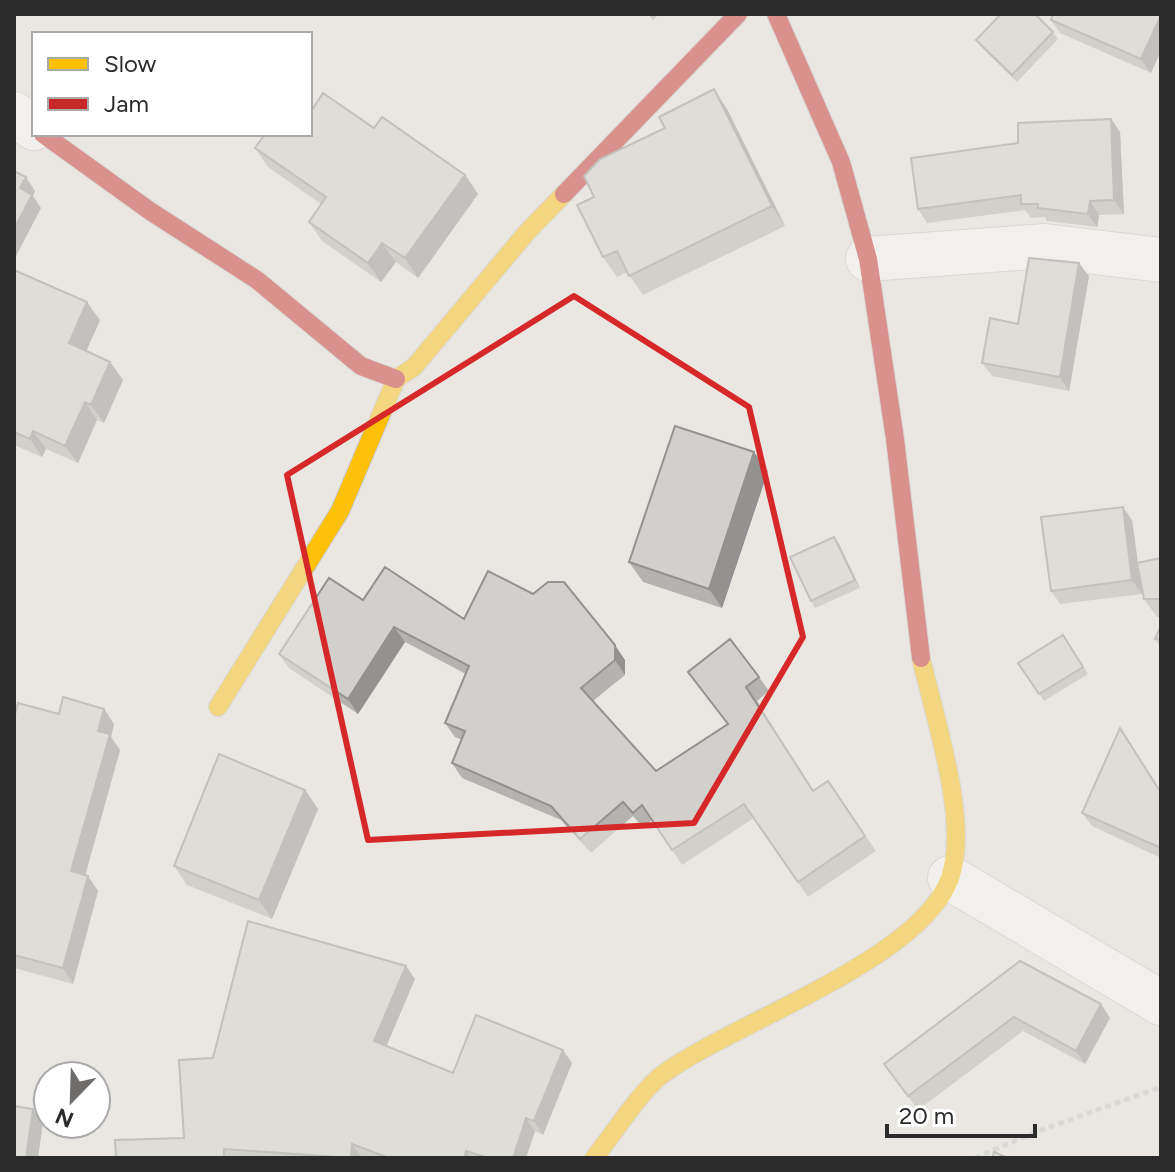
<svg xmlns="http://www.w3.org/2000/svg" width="1175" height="1172" font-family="Figtree,sans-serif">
	<rect width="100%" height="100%" fill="#eae7e2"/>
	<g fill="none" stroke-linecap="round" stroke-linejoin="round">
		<defs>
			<path id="street" d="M 14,114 L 34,128
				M 868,259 L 1045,246 L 1161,260
				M 950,878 L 1161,1003"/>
			<path id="slow" d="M 218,707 L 340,511 L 396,379 L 414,367 L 528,231 L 564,194
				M 594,1158 C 612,1136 642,1089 663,1074 C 734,1022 921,960 950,878 C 970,822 934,716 921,658"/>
			<path id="jam" d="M 776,14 L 841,162 L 868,259 L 895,439 L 921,658
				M 43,134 L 150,211 L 257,280 L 361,366 L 396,379
				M 564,194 L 738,14"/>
		</defs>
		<use href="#street" stroke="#c7c6c6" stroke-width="46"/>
		<use href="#slow" stroke="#c7c6c6" stroke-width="20"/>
		<use href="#jam" stroke="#c7c6c6" stroke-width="20"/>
		<path stroke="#c8c8c7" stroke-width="5" stroke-dasharray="6 4" stroke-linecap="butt" d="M 975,1158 L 1033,1133 L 1161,1087"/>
		<use href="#street" stroke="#fcfbfb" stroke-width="44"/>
		<use href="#slow" stroke="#ffc107" stroke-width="18"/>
		<use href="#jam" stroke="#c62828" stroke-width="18"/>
	</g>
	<path fill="#b5b3b0" d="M 648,14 L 659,14 L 653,20 Z
		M 1161,14 L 1161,50 L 1151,73 L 1060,33 L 1051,20 Z
		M 1053,32 L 1058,39 L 1017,82 L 981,47 L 976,40 Z
		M 727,109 L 785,226 L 643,295 L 627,272 L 617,277 L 603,257 L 594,197 Z
		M 1111,119 L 1120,132 L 1124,214 L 1099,215 L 1097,227 L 1047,221 L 1045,217 L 1031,218 L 1025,210 L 927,223 L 918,209 L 1018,143 Z
		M 374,128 L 465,175 L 478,194 L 418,278 L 396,262 L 381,282 L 322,241 L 309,222 L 321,204 L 268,167 L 255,148 Z
		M 14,270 L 100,320 L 86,351 L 110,362 L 123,380 L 104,423 L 97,420 L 78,463 L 46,449 L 42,457 L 14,445 Z
		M 1089,276 L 1069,391 L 992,376 L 982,363 Z
		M 754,452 L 768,471 L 722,608 L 643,582 L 629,562 Z
		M 1132,520 L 1138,563 L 1161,558 L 1161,617 L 1157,617 L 1144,599 L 1139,572 L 1142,594 L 1060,604 L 1051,591 Z
		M 839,544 L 860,588 L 815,608 L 811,601 Z
		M 363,600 L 464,619 L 625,660 L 625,675 L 593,701 L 656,771 L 728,724 L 688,672 L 759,677 L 769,691 L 757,701 L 814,791 L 828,781 L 876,851 L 808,897 L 754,818 L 682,865 L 652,820 L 643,828 L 633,816 L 591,853 L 561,820 L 462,778 L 452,763 L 462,740 L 455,737 L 445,723 L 466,674 L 405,642 L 358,714 L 289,668 L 279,654 Z
		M 1161,626 L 1161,648 L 1155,639 Z
		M 1063,635 L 1088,674 L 1044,701 L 1018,663 Z
		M 104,709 L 114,724 L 111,737 L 120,750 L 85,875 L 88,876 L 98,891 L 73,984 L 14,968 L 14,718 L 59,714 Z
		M 1120,728 L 1161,792 L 1161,858 L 1092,826 L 1082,813 Z
		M 305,790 L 318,809 L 272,919 L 187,885 L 174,866 Z
		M 1020,961 L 1110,1018 L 1085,1064 L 1023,1031 L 918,1110 L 884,1064 Z
		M 415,979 L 386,1046 L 453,1073 L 572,1063 L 543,1135 L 535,1131 L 526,1158 L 116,1158 L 184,1138 L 213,1058 Z"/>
	<path fill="#939290" d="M 1161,15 L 1161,50 L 1151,73 L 1141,59 Z
		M 714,89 L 727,109 L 785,226 L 772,206 Z
		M 1111,119 L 1120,132 L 1124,214 L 1114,200 Z
		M 465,175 L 478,194 L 418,278 L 405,258 Z
		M 26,177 L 35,191 L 33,196 L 41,208 L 14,260 L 14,229 L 20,188 Z
		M 1090,201 L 1099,215 L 1097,227 L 1088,214 Z
		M 382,243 L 396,262 L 381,282 L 368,263 Z
		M 1079,263 L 1089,276 L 1069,391 L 1060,377 Z
		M 87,302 L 100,320 L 82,361 L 69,343 Z
		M 110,362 L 123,380 L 104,423 L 91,405 Z
		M 85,402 L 97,420 L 78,463 L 65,446 Z
		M 33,431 L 46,449 L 42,457 L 30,439 Z
		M 754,452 L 768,471 L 722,608 L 709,589 Z
		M 1123,507 L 1132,520 L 1142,594 L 1132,580 Z
		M 834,537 L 839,544 L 860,588 L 855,580 Z
		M 394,627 L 405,642 L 358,714 L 348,699 Z
		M 615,645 L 625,660 L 625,675 L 615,660 Z
		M 104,709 L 114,724 L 111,737 L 120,750 L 82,887 L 71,871 L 98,731 Z
		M 305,790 L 318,809 L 272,919 L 259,900 Z
		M 88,876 L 98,891 L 73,984 L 63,968 Z
		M 406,966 L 415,979 L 383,1054 L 374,1041 Z
		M 1101,1004 L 1110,1018 L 1085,1064 L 1076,1051 Z
		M 563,1050 L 572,1063 L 543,1135 L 534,1121 Z
		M 33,1109 L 43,1123 L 38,1158 L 26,1158 Z
		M 526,1118 L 535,1131 L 526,1158 L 513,1158 Z
		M 352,1144 L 361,1157 L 361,1158 L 351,1158 Z
		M 466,1151 L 471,1158 L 464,1158 Z"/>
	<path fill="#d2d0cd" stroke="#939290" stroke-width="2" d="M 1001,14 L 1035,14 L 1053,32 L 1012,75 L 976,40 Z
		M 1053,14 L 1161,14 L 1161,15 L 1141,59 L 1051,20 Z
		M 714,89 L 772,206 L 629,276 L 617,251 L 603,257 L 577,205 L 594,197 L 584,176 L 600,159 L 665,128 L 659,117 Z
		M 323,93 L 374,128 L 382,117 L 465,175 L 405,258 L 382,243 L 368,263 L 309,222 L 326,197 L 255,148 L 265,134 L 310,134 L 310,108 L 312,110 Z
		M 1111,119 L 1114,200 L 1090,201 L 1088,214 L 1038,208 L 1038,204 L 1021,204 L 1021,195 L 918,209 L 911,158 L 1018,143 L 1018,123 Z
		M 14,171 L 26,177 L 20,188 L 32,195 L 14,229 Z
		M 1029,258 L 1079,263 L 1060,377 L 982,363 L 990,318 L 1018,324 Z
		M 14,270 L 87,302 L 69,343 L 110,362 L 91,405 L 85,402 L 65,446 L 33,431 L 30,439 L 14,432 Z
		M 675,426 L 754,452 L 709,589 L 629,562 Z
		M 1123,507 L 1132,580 L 1051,591 L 1041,517 Z
		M 834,537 L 855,580 L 811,601 L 790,557 Z
		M 1161,558 L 1161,599 L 1144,599 L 1137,563 Z
		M 385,567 L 464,619 L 488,571 L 533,594 L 548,582 L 564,582 L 615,645 L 615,660 L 581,688 L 656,771 L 728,724 L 688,672 L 730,639 L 759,677 L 746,687 L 813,791 L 828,781 L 865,836 L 798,882 L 744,804 L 672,850 L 642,805 L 633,813 L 623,802 L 580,839 L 551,806 L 452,763 L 465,731 L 445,723 L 469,666 L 394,627 L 348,699 L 279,654 L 329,578 L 363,600 Z
		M 1161,626 L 1161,638 L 1155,639 Z
		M 1063,635 L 1083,667 L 1039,694 L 1018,663 Z
		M 63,697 L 104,709 L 98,731 L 110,734 L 71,871 L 88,876 L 63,968 L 14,955 L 14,718 L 18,703 L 59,714 Z
		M 1120,728 L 1161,793 L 1161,848 L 1082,813 Z
		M 219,754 L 305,790 L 259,900 L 174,866 Z
		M 248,921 L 406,966 L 374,1041 L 453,1073 L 476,1015 L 563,1050 L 534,1121 L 526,1118 L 513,1158 L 488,1158 L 466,1151 L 464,1158 L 389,1158 L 352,1144 L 351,1158 L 224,1149 L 224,1158 L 116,1158 L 115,1140 L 184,1138 L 179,1060 L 213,1058 Z
		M 1020,961 L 1101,1004 L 1076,1051 L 1014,1017 L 908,1096 L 884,1064 Z
		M 14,1106 L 33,1109 L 26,1158 L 14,1158 Z
		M 994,1152 L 1008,1158 L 992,1158 Z"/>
	<path d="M0 0H1175V1172H0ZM 574,296 L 749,407 L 803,637 L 694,823 L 368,840 L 287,475 Z" fill="#eae7e2" fill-opacity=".55" fill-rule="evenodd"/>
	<path fill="none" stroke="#d62828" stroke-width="6" stroke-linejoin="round" d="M 574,296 L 749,407 L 803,637 L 694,823 L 368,840 L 287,475 Z"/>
	<rect width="1175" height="1172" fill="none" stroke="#2b2b2b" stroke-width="32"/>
	<rect x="32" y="32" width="280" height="104" fill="#ffffff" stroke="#aaaaaa" stroke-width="2"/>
	<rect x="48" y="58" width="40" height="12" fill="#ffc107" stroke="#aaaaaa" stroke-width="2"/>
	<text x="104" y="72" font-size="24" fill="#2b2b2b">Slow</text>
	<rect x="48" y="98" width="40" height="12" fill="#c62828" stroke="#aaaaaa" stroke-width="2"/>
	<text x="104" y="112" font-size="24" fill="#2b2b2b">Jam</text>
	<g transform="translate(72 1100) rotate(203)"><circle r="38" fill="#ffffff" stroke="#aaaaaa" stroke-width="2"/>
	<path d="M0-6L14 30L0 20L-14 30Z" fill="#6e6d6b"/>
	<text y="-12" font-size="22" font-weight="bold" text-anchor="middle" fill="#2b2b2b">N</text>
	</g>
	<path d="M887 1124v12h148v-12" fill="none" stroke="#2b2b2b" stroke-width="4"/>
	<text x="899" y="1124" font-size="24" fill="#2b2b2b" stroke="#ffffff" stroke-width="6" paint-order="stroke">20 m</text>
</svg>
